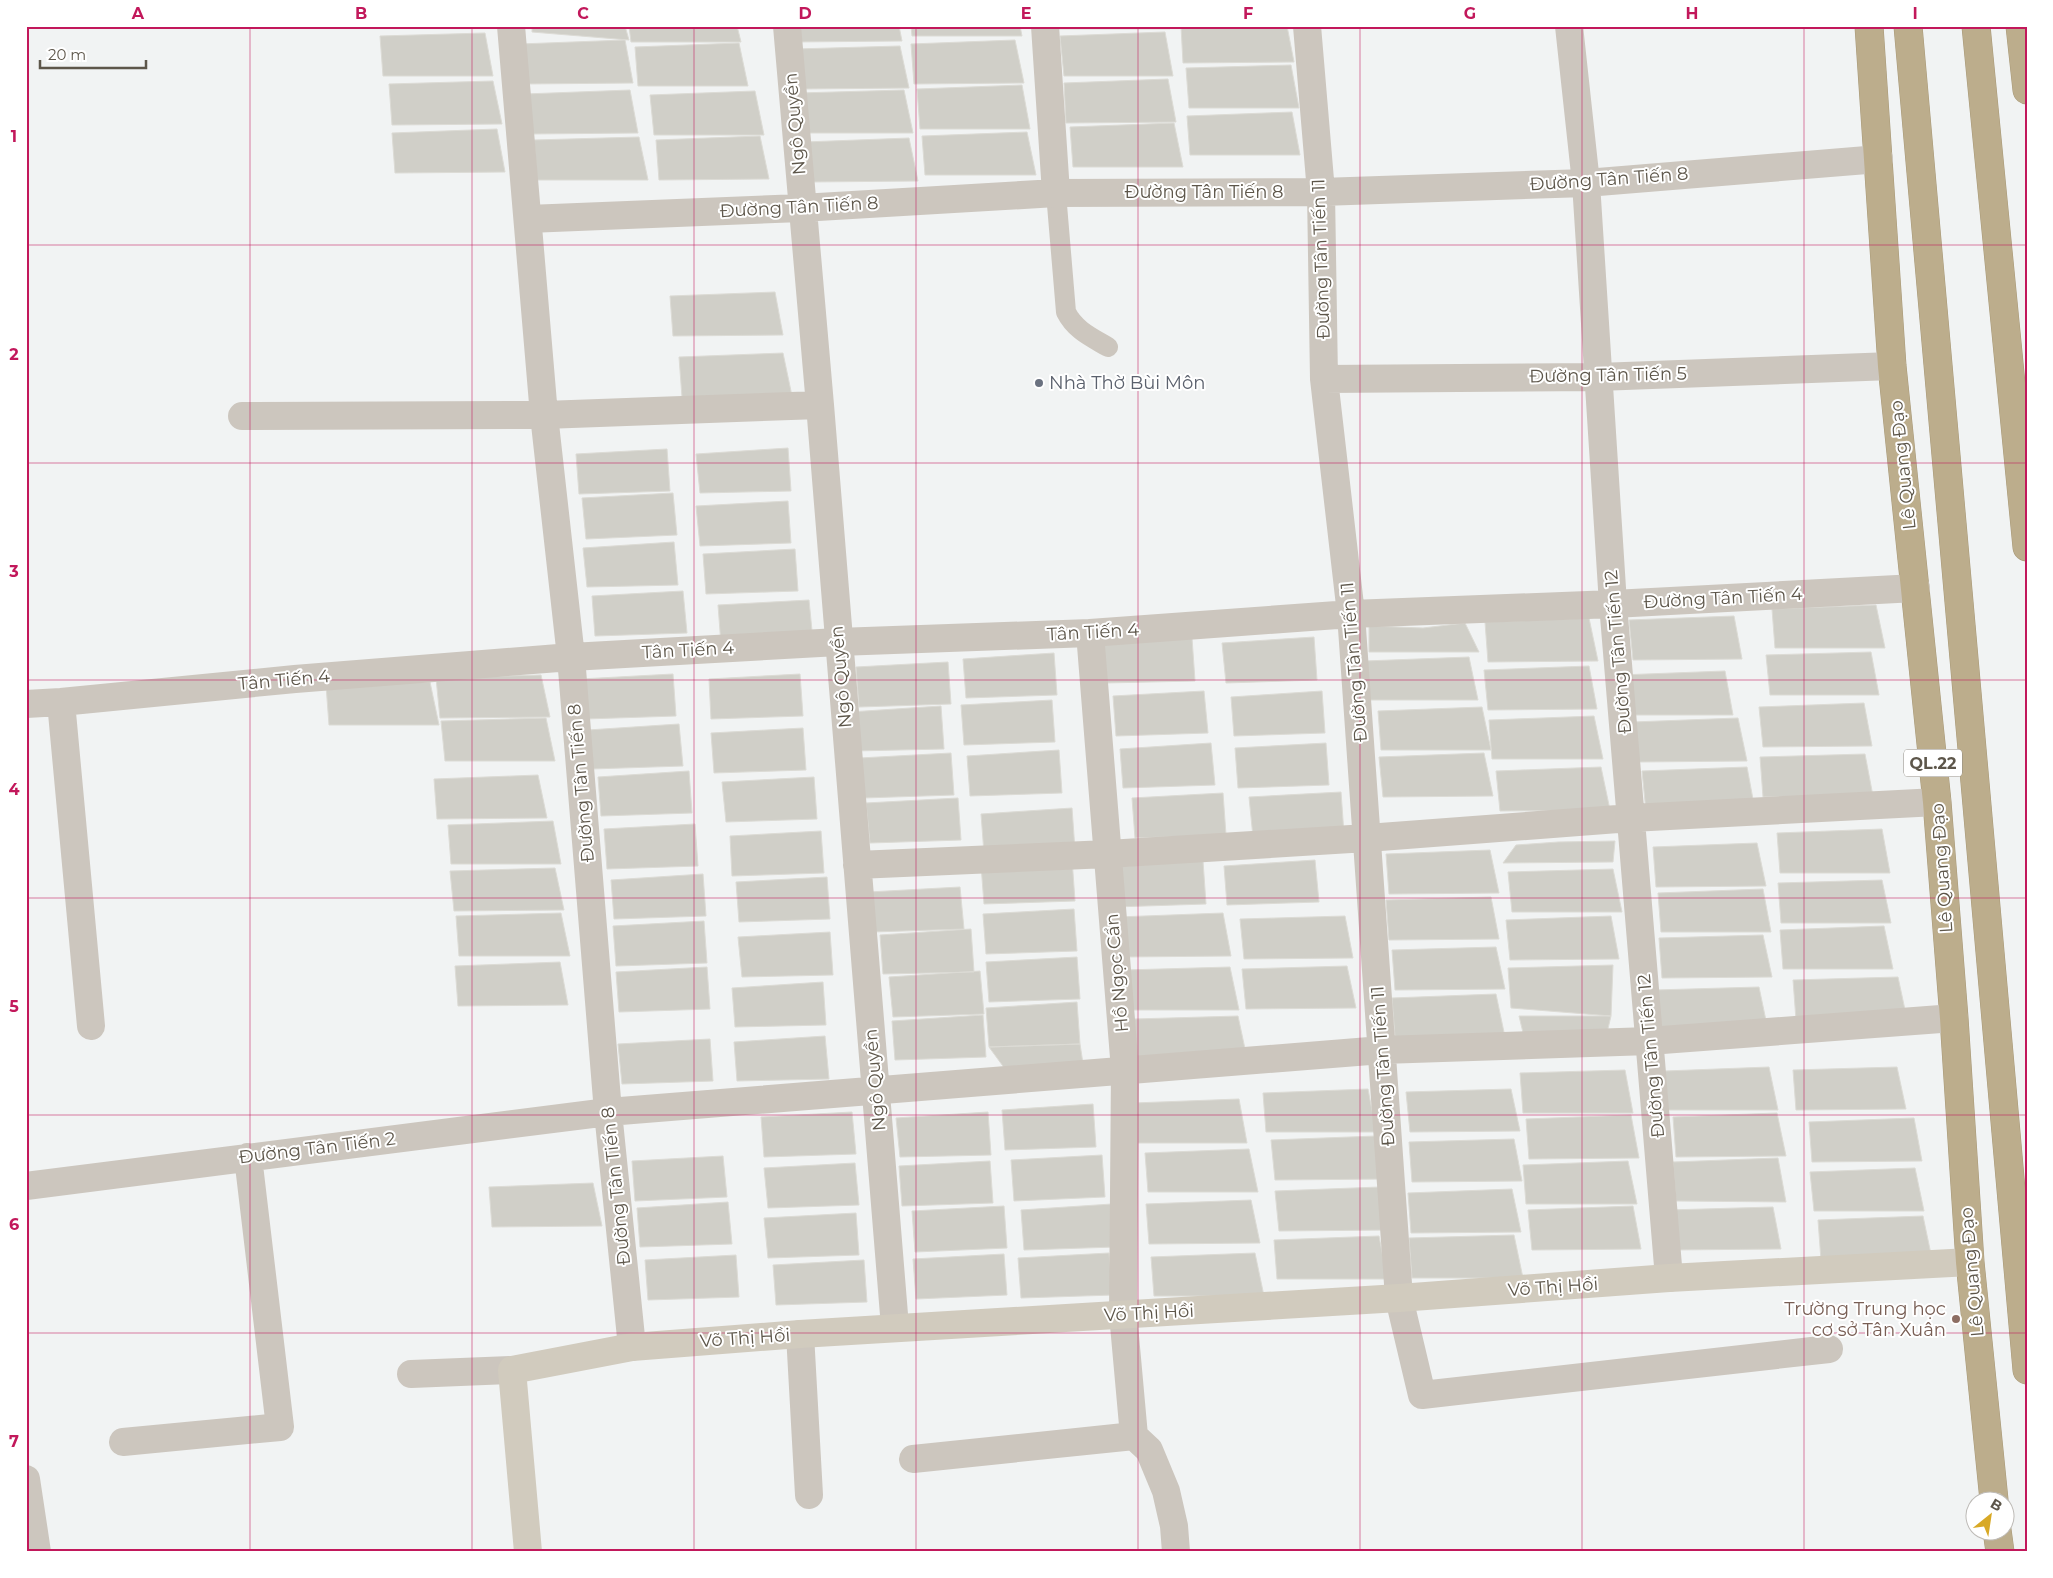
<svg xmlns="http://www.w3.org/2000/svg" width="2053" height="1578" font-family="Montserrat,sans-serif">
	<rect width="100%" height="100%" fill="#f1f3f3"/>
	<path fill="#d0cfc8" stroke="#dcdbd5" d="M 377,26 L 487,26 L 487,28 L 377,28 Z
		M 532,26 L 625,26 L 629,40 L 532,32 Z
		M 629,26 L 737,26 L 741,42 L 631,42 Z
		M 791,26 L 899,26 L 902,41 L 792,42 Z
		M 911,26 L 1020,26 L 1022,36 L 912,36 Z
		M 1059,26 L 1169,26 L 1170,29 L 1059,29 Z
		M 1181,26 L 1287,26 L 1294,62 L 1183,63 Z
		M 1165,32 L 1173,76 L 1064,76 L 1060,36 Z
		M 485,33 L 493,76 L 383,76 L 380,36 Z
		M 625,40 L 633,83 L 523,84 L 520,44 Z
		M 1015,40 L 1024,83 L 914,84 L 911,44 Z
		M 739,43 L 748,86 L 638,86 L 635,47 Z
		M 900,46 L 909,88 L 799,89 L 796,49 Z
		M 1291,65 L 1299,108 L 1189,108 L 1186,68 Z
		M 1168,79 L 1176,122 L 1066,123 L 1064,83 Z
		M 493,81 L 502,124 L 392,125 L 389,84 Z
		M 1022,85 L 1030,129 L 920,129 L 917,89 Z
		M 630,90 L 638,133 L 528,134 L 525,94 Z
		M 904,90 L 913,133 L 802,133 L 799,93 Z
		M 755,91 L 764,135 L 654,135 L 650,95 Z
		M 1292,112 L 1300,155 L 1190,155 L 1187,116 Z
		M 1174,123 L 1183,167 L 1073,167 L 1070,127 Z
		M 497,129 L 505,172 L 395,173 L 392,133 Z
		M 1027,132 L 1036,175 L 925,175 L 922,136 Z
		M 760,136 L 769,179 L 659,180 L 656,140 Z
		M 639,137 L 648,180 L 537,180 L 534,140 Z
		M 909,138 L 918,181 L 808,182 L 805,142 Z
		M 775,292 L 783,335 L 673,336 L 670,296 Z
		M 783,353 L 792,396 L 682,397 L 679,357 Z
		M 788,448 L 791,491 L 700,493 L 696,454 Z
		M 667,449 L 670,491 L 579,494 L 576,454 Z
		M 673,493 L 677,535 L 586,539 L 582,498 Z
		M 788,501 L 791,543 L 700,546 L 696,506 Z
		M 674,542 L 678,585 L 587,587 L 583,548 Z
		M 795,549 L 798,591 L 706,594 L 703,554 Z
		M 683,591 L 687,633 L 595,636 L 592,596 Z
		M 809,600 L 813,641 L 721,644 L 718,605 Z
		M 1876,605 L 1885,648 L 1775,648 L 1772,609 Z
		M 1734,616 L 1742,659 L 1633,660 L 1629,620 Z
		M 1589,618 L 1598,661 L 1488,662 L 1485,622 Z
		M 1465,623 L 1479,652 L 1369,652 L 1369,626 L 1423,628 Z
		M 1314,637 L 1317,680 L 1226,683 L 1222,643 Z
		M 1192,638 L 1195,681 L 1104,683 L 1101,644 Z
		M 1871,652 L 1879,695 L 1770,695 L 1766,655 Z
		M 1054,653 L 1057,695 L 966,698 L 963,659 Z
		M 1469,657 L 1478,700 L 1368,700 L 1365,661 Z
		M 948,662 L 951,704 L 859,707 L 856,667 Z
		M 1589,666 L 1597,709 L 1488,710 L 1484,670 Z
		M 1725,671 L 1733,715 L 1624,715 L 1620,675 Z
		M 673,674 L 676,716 L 585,719 L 581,679 Z
		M 800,674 L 803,716 L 711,719 L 709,679 Z
		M 541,675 L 550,717 L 440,718 L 436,678 Z
		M 430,682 L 439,725 L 329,725 L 326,685 Z
		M 1204,691 L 1208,733 L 1116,736 L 1113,696 Z
		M 1322,691 L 1325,733 L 1234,736 L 1231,697 Z
		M 1052,700 L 1055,742 L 964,745 L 961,705 Z
		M 1864,703 L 1872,746 L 1763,747 L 1759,707 Z
		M 941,706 L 944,749 L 853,751 L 850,712 Z
		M 1482,707 L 1491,750 L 1381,750 L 1378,711 Z
		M 1594,716 L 1603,759 L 1492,759 L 1489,720 Z
		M 546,718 L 555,761 L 445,761 L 441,721 Z
		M 1738,718 L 1747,761 L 1637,762 L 1633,722 Z
		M 679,724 L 683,766 L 591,769 L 588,730 Z
		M 803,728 L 806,770 L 714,773 L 711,733 Z
		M 1211,743 L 1215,785 L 1123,788 L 1120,749 Z
		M 1326,743 L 1329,785 L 1238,788 L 1235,748 Z
		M 1059,750 L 1062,793 L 970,796 L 967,756 Z
		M 951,753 L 954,795 L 863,798 L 860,758 Z
		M 1484,753 L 1493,796 L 1383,797 L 1379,757 Z
		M 1865,754 L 1873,796 L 1763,797 L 1760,757 Z
		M 1601,767 L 1610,810 L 1500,811 L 1496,771 Z
		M 1747,767 L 1755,810 L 1646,811 L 1642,771 Z
		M 689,771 L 692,813 L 601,816 L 598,777 Z
		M 538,775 L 547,818 L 437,819 L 434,779 Z
		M 814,777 L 817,819 L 726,822 L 722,782 Z
		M 1341,792 L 1344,834 L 1253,837 L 1249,797 Z
		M 1223,793 L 1226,835 L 1135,838 L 1132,798 Z
		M 958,798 L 961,840 L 870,843 L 866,803 Z
		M 1072,808 L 1075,850 L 984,853 L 981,814 Z
		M 553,821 L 561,864 L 451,864 L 448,825 Z
		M 695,824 L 698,866 L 607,869 L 604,829 Z
		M 1882,829 L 1890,873 L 1780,873 L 1777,833 Z
		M 821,831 L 824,873 L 732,876 L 730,836 Z
		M 1615,841 L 1613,862 L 1503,863 L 1516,845 L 1558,842 Z
		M 1757,843 L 1766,886 L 1656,887 L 1653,847 Z
		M 1490,850 L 1499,893 L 1389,894 L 1386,854 Z
		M 1072,859 L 1075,901 L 984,904 L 981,865 Z
		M 1315,860 L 1319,902 L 1227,905 L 1224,866 Z
		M 1203,861 L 1206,904 L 1114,907 L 1111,867 Z
		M 555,868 L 564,910 L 454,911 L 450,871 Z
		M 1613,869 L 1622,912 L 1512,912 L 1508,872 Z
		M 703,874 L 706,916 L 614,919 L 611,880 Z
		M 827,877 L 830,919 L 739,922 L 736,882 Z
		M 1882,880 L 1891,923 L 1781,923 L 1778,883 Z
		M 960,887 L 964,929 L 872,932 L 869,892 Z
		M 1763,889 L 1771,932 L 1661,932 L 1658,893 Z
		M 1491,897 L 1499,939 L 1389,940 L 1386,900 Z
		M 1074,909 L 1077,951 L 986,954 L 983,914 Z
		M 561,913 L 570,956 L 459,956 L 456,916 Z
		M 1223,913 L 1231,956 L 1121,957 L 1118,917 Z
		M 1345,916 L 1353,958 L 1244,959 L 1240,919 Z
		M 1611,916 L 1619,959 L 1510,960 L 1506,920 Z
		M 704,921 L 707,963 L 616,966 L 613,926 Z
		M 1884,926 L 1893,969 L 1783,969 L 1780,930 Z
		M 971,929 L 974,972 L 883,974 L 880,935 Z
		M 830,932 L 833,975 L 742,977 L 738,937 Z
		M 1763,935 L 1772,977 L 1662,978 L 1659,938 Z
		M 1496,947 L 1505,989 L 1395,990 L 1392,950 Z
		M 1077,957 L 1080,999 L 989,1002 L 986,962 Z
		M 560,962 L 568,1005 L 458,1006 L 455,966 Z
		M 1613,965 L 1611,1016 L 1511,1008 L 1508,968 Z
		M 1347,966 L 1356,1008 L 1246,1009 L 1242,969 Z
		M 707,967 L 710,1009 L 619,1012 L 616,972 Z
		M 1230,967 L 1239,1010 L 1128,1010 L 1125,970 Z
		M 980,971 L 984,1014 L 893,1017 L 889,977 Z
		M 1898,977 L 1907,1019 L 1796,1020 L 1793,980 Z
		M 823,982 L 826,1025 L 735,1027 L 732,988 Z
		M 1759,987 L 1768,1030 L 1658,1030 L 1655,990 Z
		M 1496,994 L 1505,1037 L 1395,1037 L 1392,998 Z
		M 1077,1002 L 1080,1044 L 989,1047 L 986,1008 Z
		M 983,1015 L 986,1057 L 895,1060 L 892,1021 Z
		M 1238,1016 L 1247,1058 L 1137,1059 L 1134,1019 Z
		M 1519,1016 L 1611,1016 L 1606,1037 L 1525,1041 Z
		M 825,1036 L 829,1079 L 737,1081 L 734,1042 Z
		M 710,1039 L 713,1081 L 622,1084 L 618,1044 Z
		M 1080,1044 L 1084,1070 L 1008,1073 L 989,1047 Z
		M 1769,1067 L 1778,1110 L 1668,1110 L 1665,1071 Z
		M 1897,1067 L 1906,1109 L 1796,1110 L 1793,1070 Z
		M 1625,1070 L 1633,1113 L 1523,1113 L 1520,1073 Z
		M 1368,1089 L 1376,1132 L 1266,1132 L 1263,1093 Z
		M 1511,1089 L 1520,1131 L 1410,1132 L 1406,1092 Z
		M 1239,1099 L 1247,1143 L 1137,1143 L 1134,1103 Z
		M 1093,1104 L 1096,1147 L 1005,1150 L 1002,1110 Z
		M 852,1112 L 856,1154 L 764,1157 L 761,1117 Z
		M 988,1112 L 991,1155 L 900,1157 L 896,1118 Z
		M 1777,1113 L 1786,1156 L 1676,1157 L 1673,1117 Z
		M 1631,1115 L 1639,1158 L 1529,1159 L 1526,1119 Z
		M 1914,1118 L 1922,1161 L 1812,1162 L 1809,1122 Z
		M 1376,1136 L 1385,1179 L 1275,1180 L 1271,1140 Z
		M 1514,1139 L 1522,1181 L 1412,1182 L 1409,1142 Z
		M 1249,1149 L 1258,1192 L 1148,1192 L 1145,1153 Z
		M 1102,1155 L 1105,1197 L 1014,1201 L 1011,1160 Z
		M 723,1156 L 727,1197 L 635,1201 L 632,1161 Z
		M 1778,1158 L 1786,1202 L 1676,1201 L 1673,1162 Z
		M 990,1161 L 993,1203 L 902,1206 L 899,1166 Z
		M 1628,1161 L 1637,1204 L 1526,1204 L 1523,1165 Z
		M 855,1163 L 859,1205 L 768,1208 L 764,1168 Z
		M 1915,1168 L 1924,1211 L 1814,1211 L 1810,1172 Z
		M 593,1183 L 602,1226 L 492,1227 L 489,1187 Z
		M 1380,1187 L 1389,1230 L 1279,1231 L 1275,1191 Z
		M 1512,1189 L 1521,1232 L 1411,1233 L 1408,1193 Z
		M 1251,1200 L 1260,1243 L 1149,1244 L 1146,1204 Z
		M 728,1202 L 732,1244 L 640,1247 L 637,1208 Z
		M 1112,1204 L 1115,1247 L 1024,1250 L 1021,1210 Z
		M 1004,1206 L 1007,1248 L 915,1252 L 912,1211 Z
		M 1633,1206 L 1641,1249 L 1532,1250 L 1528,1210 Z
		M 1773,1207 L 1781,1249 L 1671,1250 L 1668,1210 Z
		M 856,1213 L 859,1255 L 768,1258 L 764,1218 Z
		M 1923,1216 L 1932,1259 L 1821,1260 L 1818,1220 Z
		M 1514,1235 L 1523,1278 L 1412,1278 L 1409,1238 Z
		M 1379,1236 L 1387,1279 L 1277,1279 L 1274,1240 Z
		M 1109,1253 L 1113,1295 L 1021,1298 L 1018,1258 Z
		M 1255,1253 L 1264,1296 L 1154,1296 L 1151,1257 Z
		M 1004,1254 L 1007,1295 L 916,1299 L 913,1259 Z
		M 736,1255 L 739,1297 L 648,1300 L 645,1260 Z
		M 864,1260 L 867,1302 L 776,1305 L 773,1265 Z"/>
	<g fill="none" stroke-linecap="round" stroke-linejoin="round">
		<defs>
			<path id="highway" d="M 1869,26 L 1892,366 L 1937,802 L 1954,1018 L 1970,1262 L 1994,1500
				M 1908,26 L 2027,1370
				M 1976,26 L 2027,547
				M 2020,26 L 2027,90
				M 1997,1530 L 2000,1552"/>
		</defs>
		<use href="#highway" stroke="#a89978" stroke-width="29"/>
		<path stroke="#ccc6be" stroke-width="20" d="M 1056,193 L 1066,312 C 1075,330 1091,337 1108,347"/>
		<path stroke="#ccc6be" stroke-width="28" d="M 511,26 L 544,415 L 571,657 L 608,1112 L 632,1347
			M 787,26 L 820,405 L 895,1327
			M 1045,26 L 1056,193
			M 1307,26 L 1321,192 L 1324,379 L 1351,614 L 1399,1298 L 1422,1395 L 1829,1349
			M 1569,26 L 1586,183 L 1613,604 L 1669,1278
			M 528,219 L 801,208 L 1056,193 L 1321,192 L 1586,183 L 1879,159
			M 1324,379 L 1598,377 L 1892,366
			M 242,416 L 544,415 L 820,405
			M 61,702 L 91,1026
			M 26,704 L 61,702 L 295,679 L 571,657 L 838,642 L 1090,633 L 1351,614 L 1613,604 L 1916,588
			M 857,865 L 1108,854 L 1367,838 L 1631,818 L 1937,802
			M 26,1186 L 608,1112 L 1382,1050 L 1649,1041 L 1954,1018
			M 800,1334 L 809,1495
			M 411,1374 L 512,1370
			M 1134,1436 L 1149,1450 L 1166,1491 L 1174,1526 L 1176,1552
			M 123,1442 L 280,1427 L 248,1157
			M 913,1459 L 1134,1436 L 1123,1314 L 1125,1070 L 1090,633
			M 26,1479 L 37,1552"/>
		<path stroke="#d1cbbe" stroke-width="28" d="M 528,1552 L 512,1370 L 632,1347 L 800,1334 L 1399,1298 L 1669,1278 L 1970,1262"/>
		<use href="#highway" stroke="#bcad8c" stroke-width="28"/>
	</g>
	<path fill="none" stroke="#c2185b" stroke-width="1" stroke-opacity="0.55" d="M 250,26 L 250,1552M 472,26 L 472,1552M 694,26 L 694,1552M 916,26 L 916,1552M 1138,26 L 1138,1552M 1360,26 L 1360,1552M 1582,26 L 1582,1552M 1804,26 L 1804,1552M 26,245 L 2027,245M 26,463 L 2027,463M 26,680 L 2027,680M 26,898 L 2027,898M 26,1115 L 2027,1115M 26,1333 L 2027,1333"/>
	<circle fill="#6b7280" stroke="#fff" stroke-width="2" cx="1039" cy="383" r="5"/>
	<circle fill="#8d6e63" stroke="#fff" stroke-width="2" cx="1956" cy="1319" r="5"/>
	<g text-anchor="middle" stroke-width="4" stroke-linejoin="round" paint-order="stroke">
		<rect fill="#fff" stroke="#8e8980" stroke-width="1" x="1904" y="749.5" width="58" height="27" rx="4"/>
		<g font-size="16" font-weight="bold" fill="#5d564a">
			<text x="1933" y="769">QL.22</text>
		</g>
		<g font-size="18" fill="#5d564a" stroke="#fff">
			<text transform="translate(795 124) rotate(-95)" y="6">Ngô Quyền</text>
			<text transform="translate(1609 179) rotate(-4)" y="6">Đường Tân Tiến 8</text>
			<text x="1204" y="198">Đường Tân Tiến 8</text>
			<text transform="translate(799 207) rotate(-3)" y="6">Đường Tân Tiến 8</text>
			<text transform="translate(1321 259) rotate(-92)" y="6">Đường Tân Tiến 11</text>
			<text transform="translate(1608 375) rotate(-1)" y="6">Đường Tân Tiến 5</text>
			<text transform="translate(1903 465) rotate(-96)" y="6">Lê Quang Đạo</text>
			<text transform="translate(1723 598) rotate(-3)" y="6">Đường Tân Tiến 4</text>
			<text transform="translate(1093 632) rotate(-3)" y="6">Tân Tiến 4</text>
			<text transform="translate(688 650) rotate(-3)" y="6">Tân Tiến 4</text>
			<text transform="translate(1618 652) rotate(-95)" y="6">Đường Tân Tiến 12</text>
			<text transform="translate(1354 662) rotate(-95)" y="6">Đường Tân Tiến 11</text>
			<text transform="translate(841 677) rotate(-95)" y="6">Ngô Quyền</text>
			<text transform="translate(284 680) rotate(-5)" y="6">Tân Tiến 4</text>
			<text transform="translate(581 783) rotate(-95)" y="6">Đường Tân Tiến 8</text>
			<text transform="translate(1942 868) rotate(-94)" y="6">Lê Quang Đạo</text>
			<text transform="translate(1117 973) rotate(-95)" y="6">Hồ Ngọc Cẩn</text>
			<text transform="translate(1651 1056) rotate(-95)" y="6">Đường Tân Tiến 12</text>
			<text transform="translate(1383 1066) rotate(-94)" y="6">Đường Tân Tiến 11</text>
			<text transform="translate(875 1080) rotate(-95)" y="6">Ngô Quyền</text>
			<text transform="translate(317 1148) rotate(-7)" y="6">Đường Tân Tiến 2</text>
			<text transform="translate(616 1186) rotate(-96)" y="6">Đường Tân Tiến 8</text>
			<text transform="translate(1972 1272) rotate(-95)" y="6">Lê Quang Đạo</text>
			<text transform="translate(1553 1287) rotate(-4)" y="6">Võ Thị Hồi</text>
			<text transform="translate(1149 1313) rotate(-3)" y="6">Võ Thị Hồi</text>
			<text transform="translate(745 1338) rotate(-4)" y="6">Võ Thị Hồi</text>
		</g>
		<g font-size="18" fill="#5b616d" stroke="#fff" text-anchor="start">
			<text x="1049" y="389">Nhà Thờ Bùi Môn</text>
		</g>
		<g font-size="18" fill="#785e54" stroke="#fff" text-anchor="end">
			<text x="1946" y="1315">Trường Trung học<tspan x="1946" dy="21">cơ sở Tân Xuân</tspan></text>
		</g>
	</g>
	<rect width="2053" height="1578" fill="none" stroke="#ffffff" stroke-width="55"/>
	<g transform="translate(1990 1516) rotate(30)"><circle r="24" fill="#ffffff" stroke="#bebbb7"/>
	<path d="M0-4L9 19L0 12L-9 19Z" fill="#d8a926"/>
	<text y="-8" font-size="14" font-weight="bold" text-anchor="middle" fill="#5d564a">B</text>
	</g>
	<path d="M40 60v8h106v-8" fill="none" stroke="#5d564a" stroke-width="2.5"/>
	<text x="48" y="60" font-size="15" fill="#5d564a" stroke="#ffffff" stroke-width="4" paint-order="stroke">20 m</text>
	<rect x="28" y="28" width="1998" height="1522" fill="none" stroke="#c2185b" stroke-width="2"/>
	<g font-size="16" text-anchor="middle" font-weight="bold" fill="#c2185b">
		<text x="138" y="19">A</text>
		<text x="361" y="19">B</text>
		<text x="583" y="19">C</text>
		<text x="805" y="19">D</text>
		<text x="1026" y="19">E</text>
		<text x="1248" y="19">F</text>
		<text x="1470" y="19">G</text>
		<text x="1692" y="19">H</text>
		<text x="1915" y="19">I</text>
		<text x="14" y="142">1</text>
		<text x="14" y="360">2</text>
		<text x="14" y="577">3</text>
		<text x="14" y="795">4</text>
		<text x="14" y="1012">5</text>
		<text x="14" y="1230">6</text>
		<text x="14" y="1447">7</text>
	</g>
</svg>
